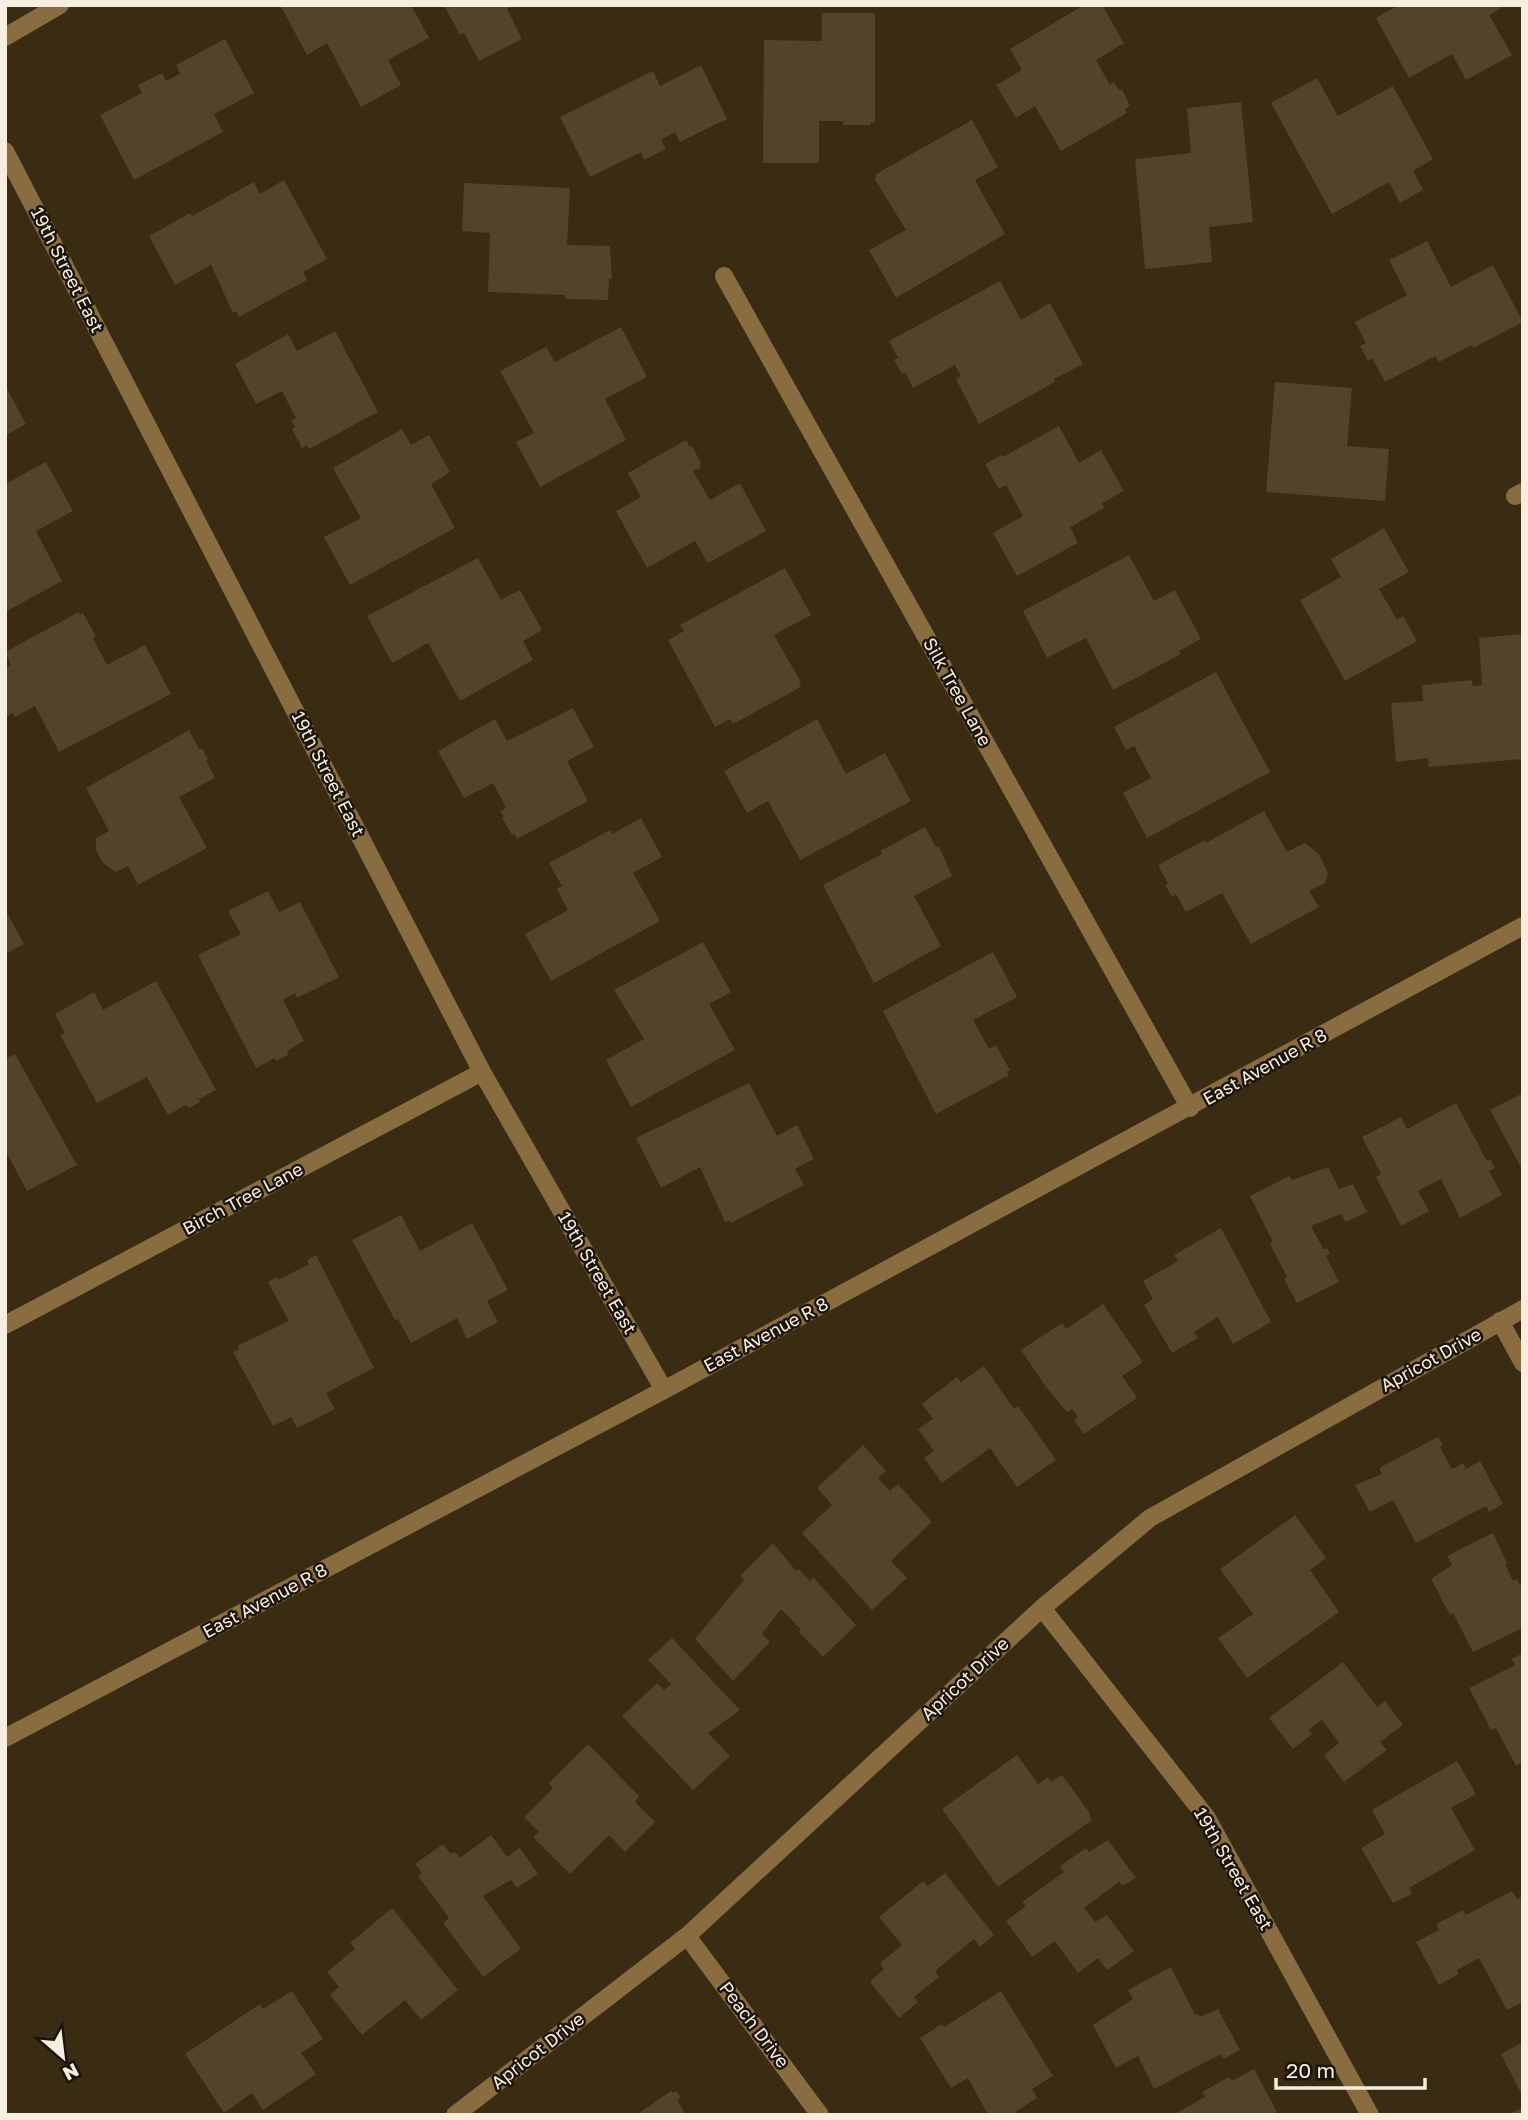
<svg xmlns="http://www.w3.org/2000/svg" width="1528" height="2120" font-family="'Golos Text',sans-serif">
	<rect width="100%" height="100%" fill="#3a2b13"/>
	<path fill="#52432a" d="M 280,5 L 411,5 L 429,38 L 388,60 L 401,85 L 361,107 L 327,43 L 307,55 Z
		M 444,5 L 515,5 L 507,9 L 522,39 L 479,61 L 464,33 L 460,35 Z
		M 1084,5 L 1102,5 L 1124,43 L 1096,60 L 1110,85 L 1114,82 L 1119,90 L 1122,89 L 1130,106 L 1125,109 L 1127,113 L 1061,151 L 1035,106 L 1016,118 L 996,85 L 1022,70 L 1010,49 Z
		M 1399,5 L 1506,5 L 1489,15 L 1512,55 L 1466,80 L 1452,54 L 1409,78 L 1376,18 Z
		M 822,13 L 875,13 L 875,122 L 871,122 L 871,125 L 843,125 L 843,121 L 819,121 L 819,163 L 763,163 L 764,40 L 822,41 Z
		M 225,39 L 254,93 L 214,114 L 223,132 L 134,180 L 100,115 L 142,93 L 138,85 L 162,73 L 166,81 L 180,74 L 176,65 Z
		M 701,65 L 727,119 L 680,142 L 675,132 L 661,140 L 666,149 L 644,160 L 641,152 L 590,177 L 560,117 L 653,71 L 660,86 Z
		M 1317,78 L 1338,116 L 1393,86 L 1433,159 L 1413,171 L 1423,190 L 1400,203 L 1389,182 L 1332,214 L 1271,103 Z
		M 1241,102 L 1253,222 L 1209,227 L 1212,262 L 1145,269 L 1135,159 L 1191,153 L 1187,108 Z
		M 972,120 L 998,167 L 975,180 L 1005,234 L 896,298 L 869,250 L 906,230 L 874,178 L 877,177 L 876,174 Z
		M 284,180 L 327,259 L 303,272 L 307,280 L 239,317 L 236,311 L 233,313 L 211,265 L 175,285 L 149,236 L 190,213 L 192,216 L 254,182 L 260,194 Z
		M 464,183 L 570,188 L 567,245 L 610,246 L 612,279 L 609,279 L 608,300 L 565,299 L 565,295 L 488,292 L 490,233 L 462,231 Z
		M 1427,241 L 1451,287 L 1493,265 L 1523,322 L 1473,348 L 1472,345 L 1439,362 L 1435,356 L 1385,382 L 1372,358 L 1368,361 L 1360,346 L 1366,343 L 1355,322 L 1407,295 L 1389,260 Z
		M 1000,281 L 1021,320 L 1050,303 L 1083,364 L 1054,379 L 1055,382 L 979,424 L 956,379 L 961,376 L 955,365 L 913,388 L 905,372 L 902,374 L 894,360 L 898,358 L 889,341 Z
		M 621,327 L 647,377 L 605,399 L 626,440 L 540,487 L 516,442 L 534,433 L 500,371 L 546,347 L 555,362 Z
		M 335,331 L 378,412 L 309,449 L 307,445 L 302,448 L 292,429 L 295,427 L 291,421 L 296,418 L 282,391 L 256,404 L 235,364 L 288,334 L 297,351 Z
		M 1275,382 L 1352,388 L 1347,446 L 1389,449 L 1385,501 L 1266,492 Z
		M 5,385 L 26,424 L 5,436 Z
		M 1059,426 L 1079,463 L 1101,450 L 1124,491 L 1102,503 L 1104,508 L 1070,527 L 1078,543 L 1017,576 L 993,533 L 1023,516 L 1006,485 L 999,489 L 985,464 L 1002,455 L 1003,457 Z
		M 402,429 L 411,445 L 429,435 L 450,472 L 431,484 L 455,528 L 350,585 L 324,537 L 361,518 L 333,468 Z
		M 686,440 L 690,447 L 692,446 L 701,463 L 699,464 L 701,468 L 693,471 L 710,500 L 740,483 L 766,531 L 708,563 L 695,541 L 647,568 L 616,511 L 641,497 L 628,473 Z
		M 46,462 L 73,511 L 36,531 L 62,581 L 5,612 L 5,484 Z
		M 1384,528 L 1409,572 L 1379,589 L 1397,620 L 1403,616 L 1417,641 L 1345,681 L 1300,600 L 1341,577 L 1331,559 Z
		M 1129,555 L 1154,601 L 1175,590 L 1201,639 L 1179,651 L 1181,654 L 1113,690 L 1086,638 L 1047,658 L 1023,611 Z
		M 478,558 L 501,600 L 520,590 L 542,630 L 523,641 L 533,660 L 460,701 L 428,643 L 392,663 L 367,616 Z
		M 785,568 L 811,615 L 774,635 L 801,682 L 799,683 L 801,687 L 733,724 L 730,719 L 715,727 L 668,640 L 684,631 L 680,625 Z
		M 79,612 L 80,615 L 83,613 L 96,636 L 93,638 L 107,665 L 145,645 L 171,694 L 59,752 L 35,706 L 15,717 L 13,713 L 7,716 L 5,668 L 11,665 L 5,652 Z
		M 1523,634 L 1523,759 L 1429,767 L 1428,758 L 1396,762 L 1391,703 L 1423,701 L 1422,685 L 1472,680 L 1473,686 L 1482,685 L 1479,638 Z
		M 1216,672 L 1270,772 L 1147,838 L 1123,793 L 1151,778 L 1134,746 L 1126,750 L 1114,727 Z
		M 573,708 L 594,747 L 567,761 L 588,801 L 517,839 L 514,834 L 512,835 L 502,818 L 504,817 L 500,811 L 506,808 L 493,783 L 464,798 L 438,751 L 495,719 L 507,741 Z
		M 817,719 L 846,774 L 885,753 L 911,801 L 800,860 L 768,801 L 747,813 L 724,771 Z
		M 189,730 L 199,749 L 202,748 L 208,759 L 206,760 L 215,778 L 179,797 L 207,848 L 138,885 L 128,866 L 116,872 L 102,862 L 96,850 L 96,838 L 109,831 L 86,788 Z
		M 1264,811 L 1287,852 L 1305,843 L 1319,854 L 1328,873 L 1325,883 L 1309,891 L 1319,907 L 1251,944 L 1222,893 L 1186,912 L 1176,894 L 1172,897 L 1165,885 L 1168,884 L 1158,865 L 1205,840 L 1206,843 Z
		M 641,818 L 662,857 L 633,873 L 660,921 L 551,981 L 525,934 L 568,910 L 557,889 L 562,886 L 549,863 L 610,830 L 612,834 Z
		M 925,827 L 936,847 L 939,846 L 952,876 L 914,896 L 941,946 L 874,983 L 823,885 L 882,854 L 880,851 Z
		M 268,891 L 279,912 L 300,902 L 339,977 L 297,998 L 295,993 L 283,1000 L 304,1041 L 287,1051 L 288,1055 L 276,1061 L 275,1058 L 256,1068 L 198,955 L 241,934 L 228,911 Z
		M 5,909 L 24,944 L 5,954 Z
		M 703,942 L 731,992 L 709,1004 L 735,1050 L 631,1107 L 606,1060 L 644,1039 L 614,990 Z
		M 993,952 L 1017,997 L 973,1020 L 989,1049 L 996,1045 L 1010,1070 L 1007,1072 L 1009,1075 L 936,1114 L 883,1011 Z
		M 156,981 L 216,1090 L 199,1099 L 200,1102 L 189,1108 L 186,1105 L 168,1115 L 147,1077 L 97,1103 L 60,1035 L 65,1033 L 55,1014 L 94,992 L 103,1010 Z
		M 15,1054 L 77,1165 L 27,1191 L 5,1150 L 5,1059 Z
		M 749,1083 L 777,1136 L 797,1125 L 814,1159 L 795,1169 L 804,1185 L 731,1223 L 730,1220 L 725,1222 L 700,1167 L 661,1188 L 636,1138 Z
		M 1523,1093 L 1523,1171 L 1490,1110 Z
		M 1456,1103 L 1487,1161 L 1490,1159 L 1495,1168 L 1489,1171 L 1502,1195 L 1460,1218 L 1441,1179 L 1418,1191 L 1429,1211 L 1401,1226 L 1376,1177 L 1381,1174 L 1362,1137 L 1401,1117 L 1407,1129 Z
		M 1328,1167 L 1339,1189 L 1353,1184 L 1367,1212 L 1346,1222 L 1341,1214 L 1311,1226 L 1324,1250 L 1327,1248 L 1330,1254 L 1326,1256 L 1339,1282 L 1297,1303 L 1284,1279 L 1287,1277 L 1270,1244 L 1273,1242 L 1250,1196 L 1289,1176 L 1292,1180 Z
		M 401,1215 L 420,1251 L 472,1223 L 508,1290 L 487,1301 L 498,1322 L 467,1339 L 457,1318 L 411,1343 L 398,1319 L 395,1320 L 352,1240 Z
		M 1221,1228 L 1271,1322 L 1233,1344 L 1218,1317 L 1194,1332 L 1198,1338 L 1172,1353 L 1144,1305 L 1153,1299 L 1143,1281 L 1178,1261 L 1174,1255 Z
		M 316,1255 L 374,1368 L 326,1393 L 335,1409 L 297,1428 L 291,1417 L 273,1426 L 233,1352 L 239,1349 L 237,1346 L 289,1321 L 268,1282 L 277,1277 L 278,1280 L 309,1264 L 307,1260 Z
		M 1103,1304 L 1143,1362 L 1122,1376 L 1137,1398 L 1084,1434 L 1074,1420 L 1078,1417 L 1072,1409 L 1067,1412 L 1046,1387 L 1021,1350 L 1062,1323 L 1066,1329 Z
		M 984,1366 L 1014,1409 L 1018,1406 L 1056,1460 L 1017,1487 L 990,1448 L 942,1483 L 924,1458 L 934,1451 L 918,1429 L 933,1419 L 922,1404 L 957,1377 L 961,1382 Z
		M 1438,1437 L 1443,1445 L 1440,1447 L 1452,1469 L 1463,1463 L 1466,1469 L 1480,1461 L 1503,1504 L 1489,1512 L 1486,1506 L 1416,1543 L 1393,1500 L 1370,1512 L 1355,1485 L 1382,1474 L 1379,1468 Z
		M 863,1445 L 886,1471 L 878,1478 L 890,1491 L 898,1484 L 932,1522 L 891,1561 L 907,1578 L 872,1610 L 802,1533 L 832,1505 L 817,1488 Z
		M 1295,1515 L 1326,1558 L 1310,1570 L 1339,1612 L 1247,1678 L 1218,1638 L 1253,1614 L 1220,1569 Z
		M 1493,1533 L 1507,1563 L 1505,1564 L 1513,1581 L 1517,1579 L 1520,1585 L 1523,1583 L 1523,1628 L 1473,1652 L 1453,1613 L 1450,1615 L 1431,1579 L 1452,1565 L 1447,1556 Z
		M 773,1543 L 796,1571 L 799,1569 L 810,1581 L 813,1577 L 856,1625 L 823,1657 L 799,1632 L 801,1630 L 781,1609 L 762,1634 L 770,1642 L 733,1681 L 695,1639 L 744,1580 L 740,1576 Z
		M 672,1638 L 740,1710 L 708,1733 L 730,1756 L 693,1790 L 622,1716 L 657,1683 L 664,1690 L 671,1684 L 648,1660 Z
		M 1523,1653 L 1523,1762 L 1516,1766 L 1496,1728 L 1491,1730 L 1469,1688 L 1515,1665 L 1511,1659 Z
		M 1343,1662 L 1377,1707 L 1385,1701 L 1403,1725 L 1380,1742 L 1387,1750 L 1344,1782 L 1324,1755 L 1339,1743 L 1322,1720 L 1308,1730 L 1312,1734 L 1293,1749 L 1269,1718 Z
		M 588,1744 L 639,1796 L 635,1802 L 655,1822 L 625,1852 L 609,1835 L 570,1874 L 533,1837 L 539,1832 L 524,1817 L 553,1788 L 549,1783 Z
		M 1017,1755 L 1038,1784 L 1048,1777 L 1051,1782 L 1062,1775 L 1091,1815 L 1089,1815 L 1092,1820 L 998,1887 L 942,1809 Z
		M 1457,1761 L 1476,1794 L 1451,1808 L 1475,1850 L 1409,1888 L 1412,1894 L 1393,1903 L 1361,1848 L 1385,1834 L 1372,1810 Z
		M 491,1835 L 507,1857 L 520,1848 L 538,1874 L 517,1888 L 511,1880 L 483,1896 L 521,1949 L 483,1977 L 443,1923 L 449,1918 L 418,1876 L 422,1873 L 415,1864 L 443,1844 L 451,1854 L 455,1852 L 460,1858 Z
		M 1108,1840 L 1136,1878 L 1122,1886 L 1119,1882 L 1084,1908 L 1095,1922 L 1107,1915 L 1134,1951 L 1107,1970 L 1098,1958 L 1078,1973 L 1055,1941 L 1032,1957 L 1006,1921 L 1026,1906 L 1022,1902 L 1064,1872 L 1060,1866 L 1086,1848 L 1089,1852 Z
		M 945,1873 L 994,1935 L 980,1947 L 974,1939 L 935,1971 L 939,1977 L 914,1997 L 918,2002 L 899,2018 L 870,1982 L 884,1969 L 880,1963 L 902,1945 L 879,1917 L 923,1881 L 928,1886 Z
		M 1512,1891 L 1517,1899 L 1523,1896 L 1523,2002 L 1507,2010 L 1479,1958 L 1457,1970 L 1459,1974 L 1439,1985 L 1416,1942 L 1439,1930 L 1436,1924 L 1463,1910 L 1466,1915 Z
		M 392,1908 L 458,1990 L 421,2020 L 405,2000 L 362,2035 L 330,1995 L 339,1987 L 327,1972 L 355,1949 L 350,1943 Z
		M 1171,1967 L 1195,2015 L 1198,2014 L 1200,2017 L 1218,2009 L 1240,2050 L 1223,2059 L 1221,2054 L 1154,2089 L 1138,2056 L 1116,2068 L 1093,2025 L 1133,1999 L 1128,1990 Z
		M 292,1991 L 323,2039 L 301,2053 L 316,2074 L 263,2110 L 252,2093 L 224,2113 L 185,2054 L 260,2004 L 263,2009 Z
		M 1001,1991 L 1053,2076 L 1032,2089 L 1037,2098 L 1011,2115 L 988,2115 L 968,2078 L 951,2088 L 920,2038 L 942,2024 L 944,2027 Z
		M 1523,2042 L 1523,2097 L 1501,2054 Z
		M 1254,2069 L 1277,2112 L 1271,2115 L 1173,2115 L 1205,2097 L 1202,2092 L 1229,2077 L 1232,2081 Z
		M 671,2091 L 673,2093 L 676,2091 L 681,2098 L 677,2100 L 686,2115 L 636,2115 Z
		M 1523,2107 L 1523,2115 L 1508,2115 Z"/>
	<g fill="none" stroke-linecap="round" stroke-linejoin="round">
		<path stroke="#896d41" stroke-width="18" d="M 5,37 L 60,5
			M 5,151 L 482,1072 L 664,1390
			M 724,276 L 1190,1108
			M 1515,496 L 1523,492
			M 1500,1321 L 1523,1363
			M 5,1325 L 482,1072
			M 1042,1608 L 1207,1818 L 1370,2115
			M 5,1738 L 664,1390 L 1523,926
			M 687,1936 L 820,2115
			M 455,2115 L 687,1936 L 1042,1608 L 1150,1518 L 1523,1309"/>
	</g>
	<g text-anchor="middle" stroke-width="5" stroke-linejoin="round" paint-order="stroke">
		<g font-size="18" fill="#f8eee0" stroke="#1b140a">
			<text transform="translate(67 270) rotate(63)" y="6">19th Street East</text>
			<text transform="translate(957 692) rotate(61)" y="6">Silk Tree Lane</text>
			<text transform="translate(328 774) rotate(63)" y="6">19th Street East</text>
			<text transform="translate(1265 1067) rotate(-29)" y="6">East Avenue R 8</text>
			<text transform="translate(243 1199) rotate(-28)" y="6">Birch Tree Lane</text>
			<text transform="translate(597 1273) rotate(60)" y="6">19th Street East</text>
			<text transform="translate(766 1335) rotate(-28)" y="6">East Avenue R 8</text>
			<text transform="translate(1431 1360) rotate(-29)" y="6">Apricot Drive</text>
			<text transform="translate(265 1601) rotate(-28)" y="6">East Avenue R 8</text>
			<text transform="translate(965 1679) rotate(-43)" y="6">Apricot Drive</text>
			<text transform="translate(1233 1869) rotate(60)" y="6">19th Street East</text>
			<text transform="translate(754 2025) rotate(53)" y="6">Peach Drive</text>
			<text transform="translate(538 2051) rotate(-38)" y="6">Apricot Drive</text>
		</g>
	</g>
	<rect width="1528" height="2120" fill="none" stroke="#f8eee0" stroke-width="14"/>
	<g transform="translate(63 2057) rotate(152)" stroke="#1b140a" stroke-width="5" paint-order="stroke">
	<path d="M0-5L12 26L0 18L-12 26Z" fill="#f8eee0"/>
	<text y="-10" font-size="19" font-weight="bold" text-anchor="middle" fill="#f8eee0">N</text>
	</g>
	<path d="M1276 2078v10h149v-10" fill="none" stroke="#f8eee0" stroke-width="3.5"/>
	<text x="1286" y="2078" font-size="21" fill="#f8eee0" stroke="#1b140a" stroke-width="5" paint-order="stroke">20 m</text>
</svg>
